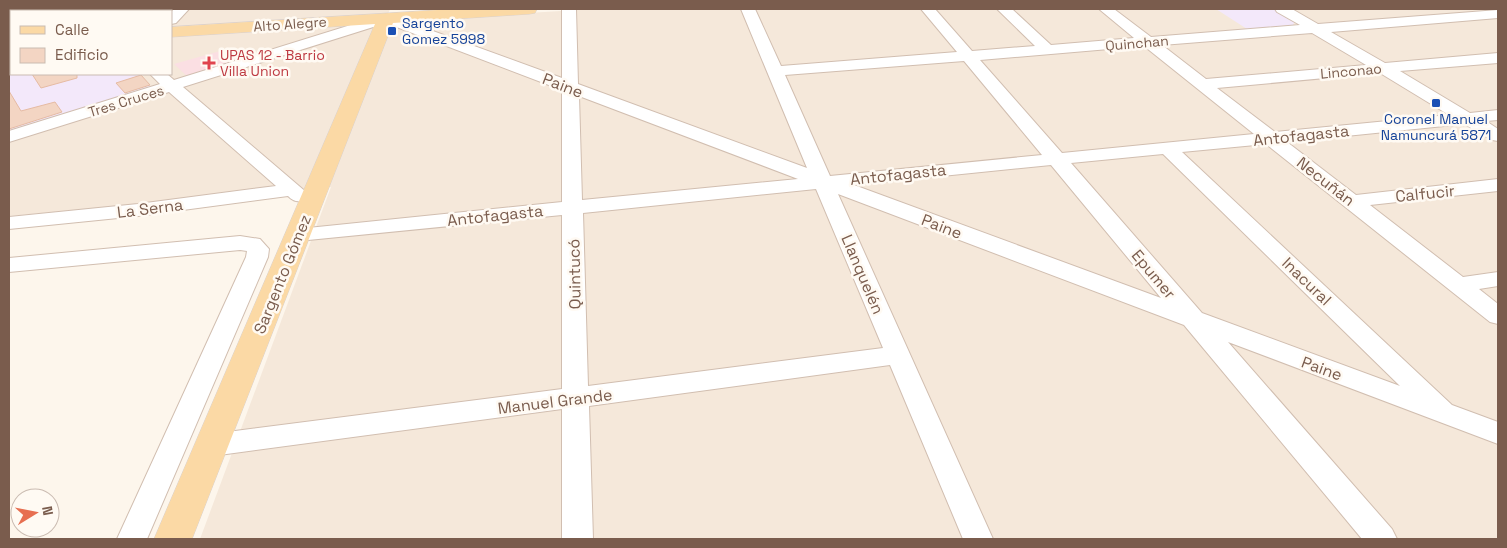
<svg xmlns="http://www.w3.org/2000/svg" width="1507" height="548" font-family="'Space Grotesk',sans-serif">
	<rect width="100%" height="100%" fill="#fdf6ec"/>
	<path fill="#f5e8da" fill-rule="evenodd" d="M 9,9 L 390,9 L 385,22 L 593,9 L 1498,9 L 1498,539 L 200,539 L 331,187 L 9,216 ZM 11,11 L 171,11 L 171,74 L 11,74 Z"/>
	<path fill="#f3e8fa" d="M 1216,9 L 1274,9 L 1295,21 L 1293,25 L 1247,29 Z
		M 9,62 L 11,62 L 11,74 L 139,74 L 153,89 L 9,132 Z"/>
	<path fill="#fbdfe3" d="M 231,48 L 247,61 L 189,78 L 174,64 Z"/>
	<path fill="#f3d5c3" stroke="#e6bba3" d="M 32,74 L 77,74 L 77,78 L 41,88 Z
		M 141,75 L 150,85 L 125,93 L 116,83 Z
		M 9,91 L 21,111 L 55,102 L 62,112 L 9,129 Z"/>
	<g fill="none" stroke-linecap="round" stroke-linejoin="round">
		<defs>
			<path id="minor" d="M 174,9 L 189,9 L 176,23 L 171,24 L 171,12 Z
				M 562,9 L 576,9 L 578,84 L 807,168 L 741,9 L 755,9 L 781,66 L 957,52 L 921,9 L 935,9 L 972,51 L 1035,46 L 997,9 L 1012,9 L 1051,45 L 1134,38 L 1099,9 L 1114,9 L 1151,37 L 1300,25 L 1277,12 L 1275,9 L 1292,9 L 1318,24 L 1498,10 L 1498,18 L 1331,32 L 1385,63 L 1498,53 L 1498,63 L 1400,71 L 1470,113 L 1498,110 L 1498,120 L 1486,121 L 1498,129 L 1498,141 L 1492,140 L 1464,124 L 1287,142 L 1356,195 L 1498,179 L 1498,191 L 1370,205 L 1463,277 L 1498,272 L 1498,286 L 1479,289 L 1498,304 L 1498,324 L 1490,322 L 1266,144 L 1182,152 L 1452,405 L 1498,422 L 1498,444 L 1228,342 L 1392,529 L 1397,539 L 1362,539 L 1184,325 L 838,194 L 993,539 L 963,539 L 890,365 L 589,406 L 593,539 L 562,539 L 562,409 L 212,456 L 202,453 L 198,445 L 202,437 L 212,434 L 562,389 L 562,215 L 298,241 L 290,240 L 287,235 L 290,230 L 298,229 L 562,202 L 562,90 L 386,23 L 183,87 L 306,192 L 309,196 L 306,200 C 298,202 294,202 288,196 L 138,216 L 9,229 L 9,217 L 138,204 L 276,186 L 169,92 L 9,142 L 9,131 L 160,84 L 150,74 L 167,74 L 174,80 L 386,14 L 562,78 ZM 1312,33 L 1366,65 L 1206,79 L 1162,45 ZM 1144,46 L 1254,134 L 1062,153 L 980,60 ZM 964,61 L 1042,155 L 830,176 L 785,75 ZM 1380,73 L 1449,115 L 1275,132 L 1217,88 ZM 579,96 L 798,179 L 582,200 ZM 1163,154 L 1400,386 L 1202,313 L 1071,163 ZM 1051,165 L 1161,298 L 854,185 ZM 816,189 L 883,348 L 588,386 L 583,213 Z
				M 11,50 L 11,60 L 9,61 L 9,51 Z
				M 240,236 L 260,239 L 269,249 L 268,257 L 147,539 L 117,539 L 246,257 L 247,251 L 240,250 L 9,272 L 9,258 Z"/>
			<path id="major" d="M 453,9 L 537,9 L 535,13 L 529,14 L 393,23 L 192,539 L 154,539 L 375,24 L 171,37 L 171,27 Z
				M 9,37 L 11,37 L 11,48 L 9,48 Z"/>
		</defs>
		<use href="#minor" stroke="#d1beb0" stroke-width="2"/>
		<use href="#major" stroke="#dad1cd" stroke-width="1"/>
		<use href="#minor" fill="#fff" fill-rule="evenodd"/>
		<use href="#major" fill="#fbd9a5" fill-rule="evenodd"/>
	</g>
	<g fill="#1a4fb4" stroke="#fffaf3" stroke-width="2">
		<rect x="387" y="26" width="10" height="10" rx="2.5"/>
		<rect x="1431" y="98" width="10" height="10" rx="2.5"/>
	</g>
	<path fill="#e0444e" stroke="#fffaf3" stroke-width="2" d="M206.5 55.5h5v5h5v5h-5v5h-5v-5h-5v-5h5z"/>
	<g text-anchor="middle" stroke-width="5" stroke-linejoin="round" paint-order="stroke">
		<g font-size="14" fill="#164399" stroke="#fffaf3" text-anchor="start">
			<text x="402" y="28">Sargento<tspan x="402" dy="16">Gomez 5998</tspan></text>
			<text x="1436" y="124" text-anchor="middle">Coronel Manuel<tspan x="1436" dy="16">Namuncurá 5871</tspan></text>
		</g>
		<g font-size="14" fill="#7a5c4d" stroke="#fffaf3">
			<text transform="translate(290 24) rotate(-4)" y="5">Alto Alegre</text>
			<text transform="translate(1137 43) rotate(-5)" y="5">Quinchan</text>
			<text transform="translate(1351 71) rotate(-5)" y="5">Linconao</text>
			<text transform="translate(126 101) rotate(-17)" y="5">Tres Cruces</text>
		</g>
		<g font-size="14" fill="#be3a42" stroke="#fffaf3" text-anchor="start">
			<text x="220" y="60">UPAS 12 - Barrio<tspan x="220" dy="16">Villa Union</tspan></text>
		</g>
		<g font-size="16" fill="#7a5c4d" stroke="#fffaf3">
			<text transform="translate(563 85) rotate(21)" y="6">Paine</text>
			<text transform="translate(1301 135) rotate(-6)" y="6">Antofagasta</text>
			<text transform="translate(898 174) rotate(-6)" y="6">Antofagasta</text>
			<text transform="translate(1326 181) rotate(38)" y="6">Necuñán</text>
			<text transform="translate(1425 193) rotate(-6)" y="6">Calfucir</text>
			<text transform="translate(150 208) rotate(-7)" y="6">La Serna</text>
			<text transform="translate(495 215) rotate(-6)" y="6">Antofagasta</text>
			<text transform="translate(942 226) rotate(21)" y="6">Paine</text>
			<text transform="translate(282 274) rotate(-68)" y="6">Sargento Gómez</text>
			<text transform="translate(574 274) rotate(-91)" y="6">Quintucó</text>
			<text transform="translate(863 274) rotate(67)" y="6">Llanquelén</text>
			<text transform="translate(1154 274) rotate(50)" y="6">Epumer</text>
			<text transform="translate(1307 281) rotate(44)" y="6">Inacural</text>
			<text transform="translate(1322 368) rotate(20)" y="6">Paine</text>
			<text transform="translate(555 401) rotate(-7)" y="6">Manuel Grande</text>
		</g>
	</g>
	<rect width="1507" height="548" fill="none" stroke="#7a5c4d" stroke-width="20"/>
	<rect x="10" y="10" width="162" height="65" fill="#fffaf3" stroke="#cabbb1"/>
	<rect x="20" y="26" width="25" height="8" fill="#fbd9a5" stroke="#cabbb1"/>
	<text x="55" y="35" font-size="15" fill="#7a5c4d">Calle</text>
	<rect x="20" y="48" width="25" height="15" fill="#f3d5c3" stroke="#cabbb1"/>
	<text x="55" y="60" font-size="15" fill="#7a5c4d">Edificio</text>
	<g transform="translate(35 513) rotate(80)"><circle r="24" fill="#fffaf3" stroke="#cabbb1"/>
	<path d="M0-4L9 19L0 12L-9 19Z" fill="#e76f51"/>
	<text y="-8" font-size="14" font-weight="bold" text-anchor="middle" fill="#7a5c4d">N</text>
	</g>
</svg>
